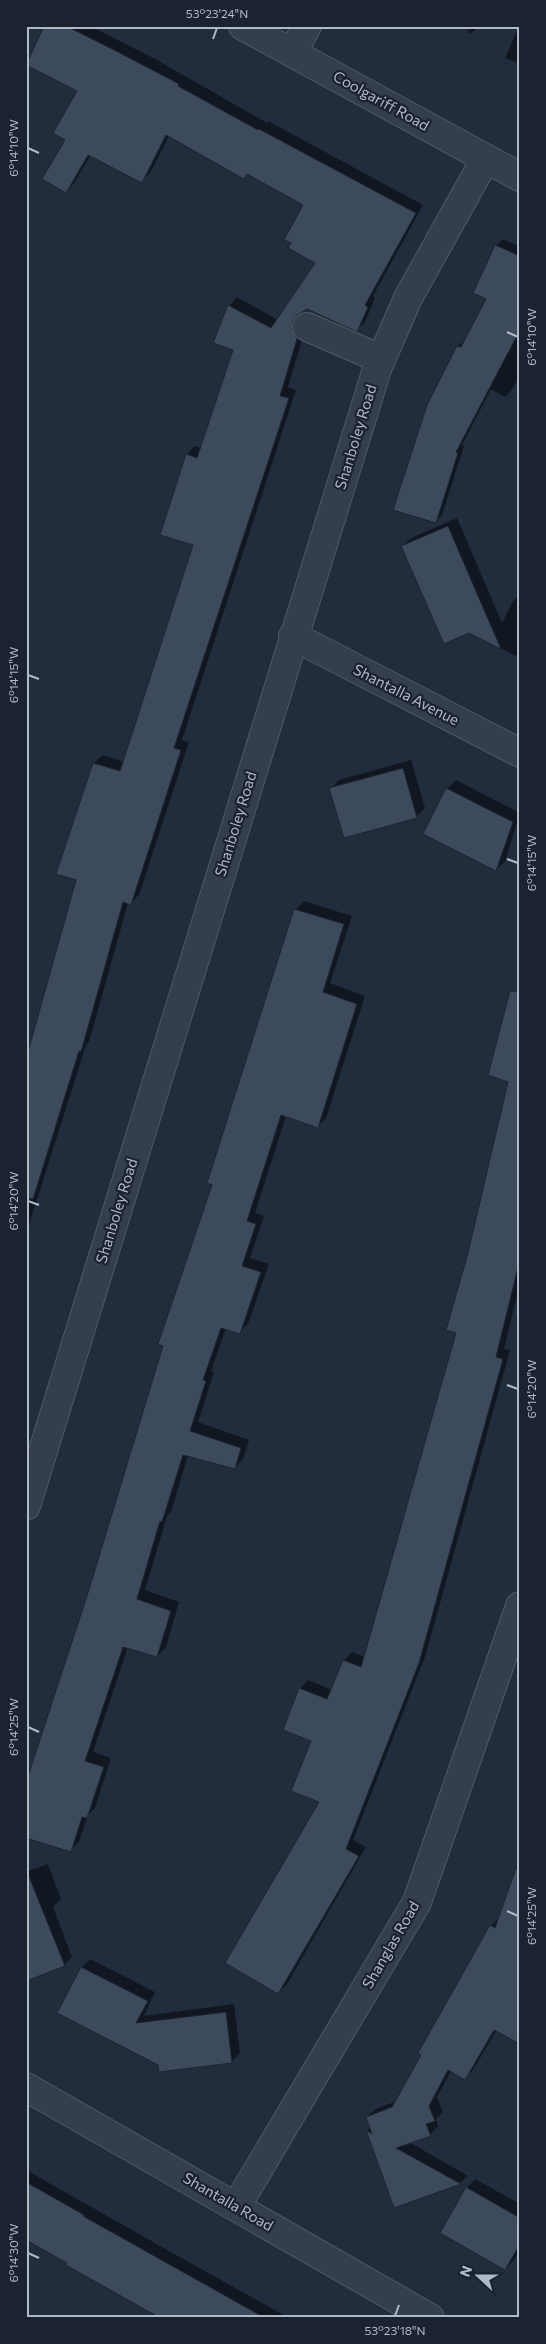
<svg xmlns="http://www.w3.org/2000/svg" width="546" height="2344" font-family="Commissioner,sans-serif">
	<rect width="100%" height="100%" fill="#212c3c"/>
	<path fill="#0007" d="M 46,26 L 90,26 L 157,60 L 267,123 L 268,121 L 423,205 L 373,296 L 375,298 L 365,322 L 357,330 L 307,308 L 300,312 L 299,320 L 305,330 L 288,387 L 296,390 L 182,740 L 189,742 L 139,895 L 130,903 L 128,903 L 89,1042 L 86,1045 L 27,1231 L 29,1231 L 26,1241 L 26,1059 L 78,880 L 58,873 L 94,763 L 103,755 L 124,762 L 194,544 L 187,454 L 195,446 L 202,448 L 235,349 L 229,306 L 237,297 L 278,320 L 316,263 L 305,204 L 248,173 L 244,177 L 169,136 L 150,173 L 141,182 L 91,155 L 74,183 L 66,192 L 66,140 L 79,90 L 27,64 Z
		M 465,26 L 481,26 L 470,34 Z
		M 519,26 L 520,26 L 520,64 L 505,58 Z
		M 503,239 L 520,247 L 520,374 L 512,390 L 505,397 L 491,389 L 462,445 L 464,446 L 442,515 L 435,522 L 458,346 L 465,340 L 488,298 L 496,246 Z
		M 457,518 L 502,623 L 513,601 L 520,594 L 520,658 L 469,632 L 402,546 L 411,538 Z
		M 411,760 L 425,808 L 416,817 L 331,789 L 339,780 Z
		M 456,780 L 520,813 L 505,861 L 496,870 L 447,789 Z
		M 304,901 L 352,916 L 330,983 L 365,996 L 326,1118 L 318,1126 L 286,1116 L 255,1213 L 264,1216 L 250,1258 L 269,1264 L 248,1324 L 239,1332 L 226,1328 L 211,1371 L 214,1372 L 198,1422 L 249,1440 L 243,1459 L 234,1468 L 188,1455 L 171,1512 L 167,1516 L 145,1590 L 179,1602 L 166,1647 L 157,1656 L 128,1647 L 93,1752 L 111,1758 L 95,1808 L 88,1815 L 79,1842 L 70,1851 L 88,1596 L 296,910 Z
		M 520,997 L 520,1283 L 504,1349 L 510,1350 L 426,1654 L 353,1840 L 366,1847 L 287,1984 L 278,1993 L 321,1802 L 312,1740 L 300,1689 L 308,1680 L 332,1690 L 344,1661 L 352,1652 L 365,1657 L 457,1332 L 469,1253 L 509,1081 Z
		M 520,1862 L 520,1990 L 473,2070 L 465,2078 L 451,2071 L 437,2097 L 443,2112 L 436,2119 L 438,2126 L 430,2135 L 409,2142 L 468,2176 L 460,2183 L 395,2207 L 367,2131 L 371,2127 L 367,2117 L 376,2109 L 397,2101 L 491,1926 L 500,1917 Z
		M 48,1864 L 61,1899 L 53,1907 L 72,1957 L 64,1965 L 26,1980 L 26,1872 Z
		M 90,1959 L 155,1992 L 144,2016 L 234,2004 L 240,2053 L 231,2062 L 159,2064 L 58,2012 L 82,1967 Z
		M 26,2170 L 162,2247 L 289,2318 L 158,2318 L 151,2314 L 152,2312 L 26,2239 Z
		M 475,2179 L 520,2204 L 520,2249 L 514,2260 L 505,2269 L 467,2188 Z"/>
	<path fill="#3d4a5b" stroke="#1d2532" d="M 44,26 L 66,26 L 118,52 L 179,84 L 178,86 L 258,130 L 259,129 L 416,213 L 365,305 L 368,307 L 357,332 L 307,309 L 297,315 L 293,321 L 292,329 L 297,339 L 280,396 L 289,398 L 174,748 L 181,750 L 131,905 L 123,902 L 81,1052 L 79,1051 L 33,1199 L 26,1198 L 26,1059 L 76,880 L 56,874 L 93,763 L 120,771 L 193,545 L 160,535 L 186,454 L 197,458 L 233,350 L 213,343 L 228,305 L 271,328 L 315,263 L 288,248 L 291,243 L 284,240 L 303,205 L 247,174 L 244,179 L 166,135 L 142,183 L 88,155 L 66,193 L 42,179 L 65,140 L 53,133 L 77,91 L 26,65 Z
		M 495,245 L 520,256 L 520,330 L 456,452 L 458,453 L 436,523 L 393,510 L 427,405 L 457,346 L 461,347 L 486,299 L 473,293 Z
		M 448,526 L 469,575 L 501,649 L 469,633 L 444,644 L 401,546 Z
		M 403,768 L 417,818 L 344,838 L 329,788 Z
		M 446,788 L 513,822 L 496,871 L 423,834 Z
		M 294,909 L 344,924 L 323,992 L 357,1004 L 318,1128 L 281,1115 L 247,1221 L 256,1224 L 242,1266 L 261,1272 L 240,1334 L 221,1328 L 203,1380 L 206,1381 L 190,1431 L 241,1448 L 235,1469 L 183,1455 L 162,1522 L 160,1521 L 137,1599 L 171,1611 L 157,1657 L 123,1647 L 85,1761 L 104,1767 L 87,1818 L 82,1817 L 71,1852 L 26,1838 L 26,1782 L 87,1596 L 163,1346 L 158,1344 L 212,1185 L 207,1183 Z
		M 510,991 L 520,992 L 520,1259 L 496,1357 L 503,1359 L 419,1663 L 346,1849 L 359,1856 L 278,1994 L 225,1963 L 319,1802 L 291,1791 L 311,1741 L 283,1730 L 299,1688 L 327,1699 L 343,1660 L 361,1667 L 456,1333 L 446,1330 L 468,1253 L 508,1082 L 488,1075 Z
		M 516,1868 L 520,1869 L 520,2044 L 494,2030 L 465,2080 L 448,2070 L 429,2106 L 435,2121 L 426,2124 L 431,2136 L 396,2148 L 461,2184 L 394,2208 L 366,2130 L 372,2134 L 366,2117 L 392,2107 L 421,2055 L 418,2053 L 490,1925 L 495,1928 Z
		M 26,1874 L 28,1874 L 65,1966 L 26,1981 Z
		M 81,1967 L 148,2001 L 136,2023 L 226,2012 L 232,2063 L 159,2072 L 158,2065 L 57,2013 Z
		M 26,2182 L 84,2215 L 83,2216 L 265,2318 L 160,2318 L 66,2265 L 67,2263 L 26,2240 Z
		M 466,2187 L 520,2218 L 520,2244 L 505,2270 L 440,2233 Z"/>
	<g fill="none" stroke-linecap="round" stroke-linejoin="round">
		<defs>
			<path id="minor" d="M 243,26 L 520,177
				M 292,53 L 307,26
				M 307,327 L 381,359
				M 293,636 L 520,753
				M 26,1506 L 377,369 L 408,298 L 486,158
				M 26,2087 L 430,2318
				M 236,2207 L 417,1902 L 520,1606"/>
		</defs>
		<use href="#minor" stroke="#505966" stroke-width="30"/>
		<use href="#minor" stroke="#353e4c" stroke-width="28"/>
	</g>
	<path fill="none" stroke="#b0b9c8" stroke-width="2" d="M 213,39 L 217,28M 28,148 L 39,153M 507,332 L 518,337M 28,675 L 39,679M 507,859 L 518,863M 28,1201 L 39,1205M 507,1385 L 518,1389M 28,1727 L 39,1732M 507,1911 L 518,1916M 28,2253 L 39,2258M 395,2316 L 399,2305"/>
	<g text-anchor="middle" stroke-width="4.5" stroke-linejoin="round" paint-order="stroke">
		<g font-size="15" fill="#b0b9c8" stroke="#1b2330">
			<text transform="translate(381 101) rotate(29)" y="5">Coolgariff Road</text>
			<text transform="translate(356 437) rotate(-73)" y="5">Shanboley Road</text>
			<text transform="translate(406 695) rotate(27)" y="5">Shantalla Avenue</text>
			<text transform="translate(236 824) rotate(-73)" y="5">Shanboley Road</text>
			<text transform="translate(117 1211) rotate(-73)" y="5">Shanboley Road</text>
			<text transform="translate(391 1945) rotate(-60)" y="5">Shanglas Road</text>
			<text transform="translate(228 2202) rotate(30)" y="5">Shantalla Road</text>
		</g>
	</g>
	<rect width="546" height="2344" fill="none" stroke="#1b2330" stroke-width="55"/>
	<g transform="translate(478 2276) rotate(291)" stroke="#1b2330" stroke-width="4" paint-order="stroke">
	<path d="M0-4L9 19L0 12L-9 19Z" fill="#b0b9c8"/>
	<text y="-8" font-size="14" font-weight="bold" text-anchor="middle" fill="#b0b9c8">N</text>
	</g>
	<rect x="28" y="28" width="490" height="2288" fill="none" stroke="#b0b9c8" stroke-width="2"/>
	<g font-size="12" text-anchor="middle" fill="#b0b9c8">
		<text x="217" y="18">53°23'24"N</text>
		<text transform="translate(14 148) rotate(-90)" y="4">6°14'10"W</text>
		<text transform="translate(532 337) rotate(-90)" y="4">6°14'10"W</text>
		<text transform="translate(14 675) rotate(-90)" y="4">6°14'15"W</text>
		<text transform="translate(532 863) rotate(-90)" y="4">6°14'15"W</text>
		<text transform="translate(14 1201) rotate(-90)" y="4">6°14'20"W</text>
		<text transform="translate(532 1389) rotate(-90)" y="4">6°14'20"W</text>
		<text transform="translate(14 1727) rotate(-90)" y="4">6°14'25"W</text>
		<text transform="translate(532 1916) rotate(-90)" y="4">6°14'25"W</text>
		<text transform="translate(14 2253) rotate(-90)" y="4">6°14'30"W</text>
		<text x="395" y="2335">53°23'18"N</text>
	</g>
</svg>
